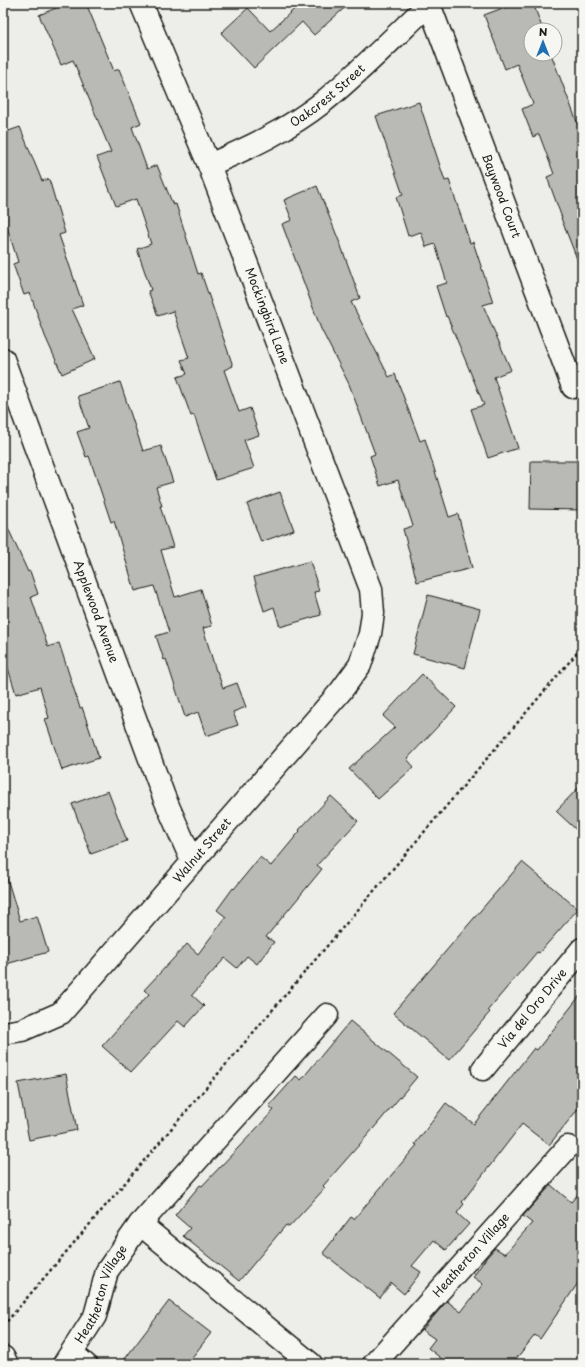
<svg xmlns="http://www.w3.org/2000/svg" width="585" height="1367" font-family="'Playpen Sans',sans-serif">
	<rect width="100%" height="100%" fill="#edede9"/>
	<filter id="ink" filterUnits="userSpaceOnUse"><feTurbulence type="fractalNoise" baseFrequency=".025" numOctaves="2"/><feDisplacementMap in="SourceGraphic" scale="8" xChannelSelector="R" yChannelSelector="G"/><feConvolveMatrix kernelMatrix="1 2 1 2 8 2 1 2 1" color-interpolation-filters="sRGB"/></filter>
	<g filter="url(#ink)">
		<path fill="#b9b9b6" stroke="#1c1c1c" d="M 68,3 L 86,3 L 114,71 L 119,69 L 141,123 L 132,127 L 147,169 L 157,165 L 173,205 L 176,204 L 198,274 L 201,273 L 233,366 L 224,370 L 239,412 L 250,408 L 259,435 L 244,440 L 254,468 L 216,480 L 194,415 L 191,416 L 177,377 L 187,374 L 181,360 L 189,358 L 173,311 L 158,316 L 148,291 L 151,290 L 137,249 L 151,244 L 136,199 L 116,206 L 97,157 L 111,152 L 73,60 L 61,65 L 39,15 Z
			M 301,3 L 350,3 L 314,35 L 302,22 L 254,68 L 221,33 L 248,8 L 270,31 Z
			M 516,3 L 533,3 L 543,30 L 531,30 L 531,54 L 551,54 L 582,135 L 582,269 L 581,269 L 561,218 L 562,218 L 547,177 L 554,174 L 539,134 L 533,137 L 522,109 L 533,104 L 517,64 L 505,69 L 484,15 Z
			M 419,102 L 445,181 L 449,180 L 470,243 L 473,242 L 493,302 L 483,305 L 511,370 L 494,377 L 518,448 L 488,458 L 471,409 L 484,405 L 447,316 L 446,317 L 436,286 L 447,283 L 435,244 L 426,247 L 421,232 L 408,236 L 396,197 L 403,195 L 376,116 Z
			M 20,127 L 42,181 L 49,179 L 65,233 L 59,235 L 83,305 L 72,309 L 95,359 L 62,374 L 45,336 L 30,293 L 24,295 L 13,264 L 18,262 L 3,214 L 3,133 Z
			M 317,186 L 341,246 L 360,298 L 351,302 L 389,377 L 395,374 L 420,441 L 425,439 L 449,517 L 458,514 L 472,568 L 417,582 L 403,529 L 413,526 L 398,480 L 380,486 L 370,456 L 375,454 L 349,384 L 321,329 L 282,224 L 292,220 L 284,200 Z
			M 120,382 L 143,451 L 161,446 L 173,482 L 156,487 L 162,506 L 160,506 L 173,547 L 161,550 L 175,597 L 201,589 L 212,626 L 203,628 L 216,671 L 217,671 L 223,688 L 237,683 L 246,707 L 233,712 L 238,725 L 206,736 L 198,712 L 185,717 L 166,659 L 164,660 L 156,636 L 169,632 L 154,586 L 135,591 L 114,521 L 111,522 L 89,456 L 86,457 L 77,432 L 89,428 L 78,396 Z
			M 531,461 L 582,461 L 582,510 L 530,509 Z
			M 280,492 L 294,530 L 261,542 L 247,504 Z
			M 3,517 L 28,572 L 30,571 L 38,594 L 31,597 L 48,647 L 59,643 L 80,708 L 82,707 L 99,758 L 62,770 L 45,719 L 49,718 L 40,687 L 16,694 L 3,652 Z
			M 310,561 L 319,591 L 314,592 L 321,615 L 280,627 L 274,607 L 264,611 L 254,577 Z
			M 428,595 L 480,609 L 465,668 L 413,654 Z
			M 422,674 L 456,707 L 407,759 L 414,767 L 378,799 L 349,769 L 395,727 L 383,716 Z
			M 582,784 L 582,835 L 556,811 Z
			M 108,791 L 127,841 L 91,854 L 72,804 Z
			M 331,796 L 358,821 L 317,865 L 322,869 L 266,937 L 274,942 L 257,964 L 247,956 L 237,968 L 225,958 L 192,995 L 204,1006 L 185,1027 L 178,1021 L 131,1072 L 102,1046 L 149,994 L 144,990 L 187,944 L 198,954 L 226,917 L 217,910 L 233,888 L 234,889 L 260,857 L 271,866 L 300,831 L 299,830 Z
			M 522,862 L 578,909 L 539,953 L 537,952 L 488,1010 L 490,1012 L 449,1060 L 393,1013 Z
			M 7,878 L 20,921 L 37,916 L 48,952 L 3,965 L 3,879 Z
			M 582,993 L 582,1104 L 549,1145 L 522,1124 L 462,1202 L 464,1204 L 457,1213 L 469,1224 L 446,1250 L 434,1240 L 412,1266 L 421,1272 L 404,1294 L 391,1283 L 380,1298 L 323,1253 L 351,1217 L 354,1219 L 417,1145 L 415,1144 L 446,1103 L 474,1124 L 534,1048 L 537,1050 Z
			M 350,1021 L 417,1077 L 373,1129 L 323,1186 L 325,1188 L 289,1227 L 286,1225 L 239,1281 L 183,1236 L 190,1228 L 175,1215 L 200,1185 L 202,1186 L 274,1110 L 269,1106 L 296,1076 L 301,1080 Z
			M 66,1074 L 77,1130 L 29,1140 L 18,1083 Z
			M 551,1185 L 571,1202 L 582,1190 L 582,1277 L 540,1339 L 535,1335 L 512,1364 L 448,1364 L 428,1348 L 435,1339 L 422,1330 L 447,1301 L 461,1312 L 483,1284 L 473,1277 L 486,1258 L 495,1248 L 505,1254 L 532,1223 L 523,1216 Z
			M 169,1301 L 211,1333 L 187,1364 L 121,1364 Z"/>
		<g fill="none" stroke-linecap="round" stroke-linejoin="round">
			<defs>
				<path id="lane" d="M 75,1348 L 93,1364"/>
				<g id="street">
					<path id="s1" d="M 429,4 L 573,387"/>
					<path id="s2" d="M 209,165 C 249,148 289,129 323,102 C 361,71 395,36 430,3"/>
					<path id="s3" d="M 3,359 L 164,797 L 193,863"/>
					<path id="s4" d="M 3,1033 L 22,1030 L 61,1013 L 341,691 L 360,665 L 370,634 L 373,613 L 371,589 L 209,165 L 141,3"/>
					<path id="s5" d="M 483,1069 L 582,949"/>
					<path d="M 140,1224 L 311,1364"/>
					<path id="s6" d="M 64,1364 L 95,1316 L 107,1271 L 140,1224 L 327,1015"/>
					<path id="s7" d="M 374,1364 L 568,1147"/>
				</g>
				<path id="secondary" d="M 3,1357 L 7,1364"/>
			</defs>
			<use href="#lane" stroke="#1c1c1c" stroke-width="14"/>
			<use href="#street" stroke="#1c1c1c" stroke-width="25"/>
			<use href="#secondary" stroke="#1c1c1c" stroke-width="25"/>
			<path stroke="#1c1c1c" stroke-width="2.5" stroke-dasharray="3 3" stroke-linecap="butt" d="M 3,1326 L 582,647"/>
			<use href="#lane" stroke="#f6f6f2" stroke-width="11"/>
			<use href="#street" stroke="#f6f6f2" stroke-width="22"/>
			<use href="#secondary" stroke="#f6f6f2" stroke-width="22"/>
		</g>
	</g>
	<g text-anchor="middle" stroke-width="3" stroke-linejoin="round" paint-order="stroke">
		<g font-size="12" fill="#1c1c1c" stroke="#f6f6f2">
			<text dy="4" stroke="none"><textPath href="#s2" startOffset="138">Oakcrest Street</textPath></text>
			<text dy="4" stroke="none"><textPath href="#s1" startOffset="205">Baywood Court</textPath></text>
			<text transform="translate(267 316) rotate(69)" y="4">Mockingbird Lane</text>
			<text dy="4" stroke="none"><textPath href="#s3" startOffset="269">Applewood Avenue</textPath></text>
			<text dy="4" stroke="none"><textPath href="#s4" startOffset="277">Walnut Street</textPath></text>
			<text dy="4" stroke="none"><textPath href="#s5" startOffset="78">Via del Oro Drive</textPath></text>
			<text dy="4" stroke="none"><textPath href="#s7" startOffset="146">Heatherton Village</textPath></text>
			<text dy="4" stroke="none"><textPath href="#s6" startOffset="80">Heatherton Village</textPath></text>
		</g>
	</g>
	<rect width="585" height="1367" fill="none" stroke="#f6f6f2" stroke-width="16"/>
	<rect x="8" y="8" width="569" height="1351" fill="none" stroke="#1c1c1c" stroke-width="1.5" filter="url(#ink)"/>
	<g transform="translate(543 42)"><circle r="19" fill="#f6f6f2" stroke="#9f9f9c"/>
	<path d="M0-3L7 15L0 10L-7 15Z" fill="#1f6fb2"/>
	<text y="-6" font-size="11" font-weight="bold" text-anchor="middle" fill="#1c1c1c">N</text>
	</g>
</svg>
